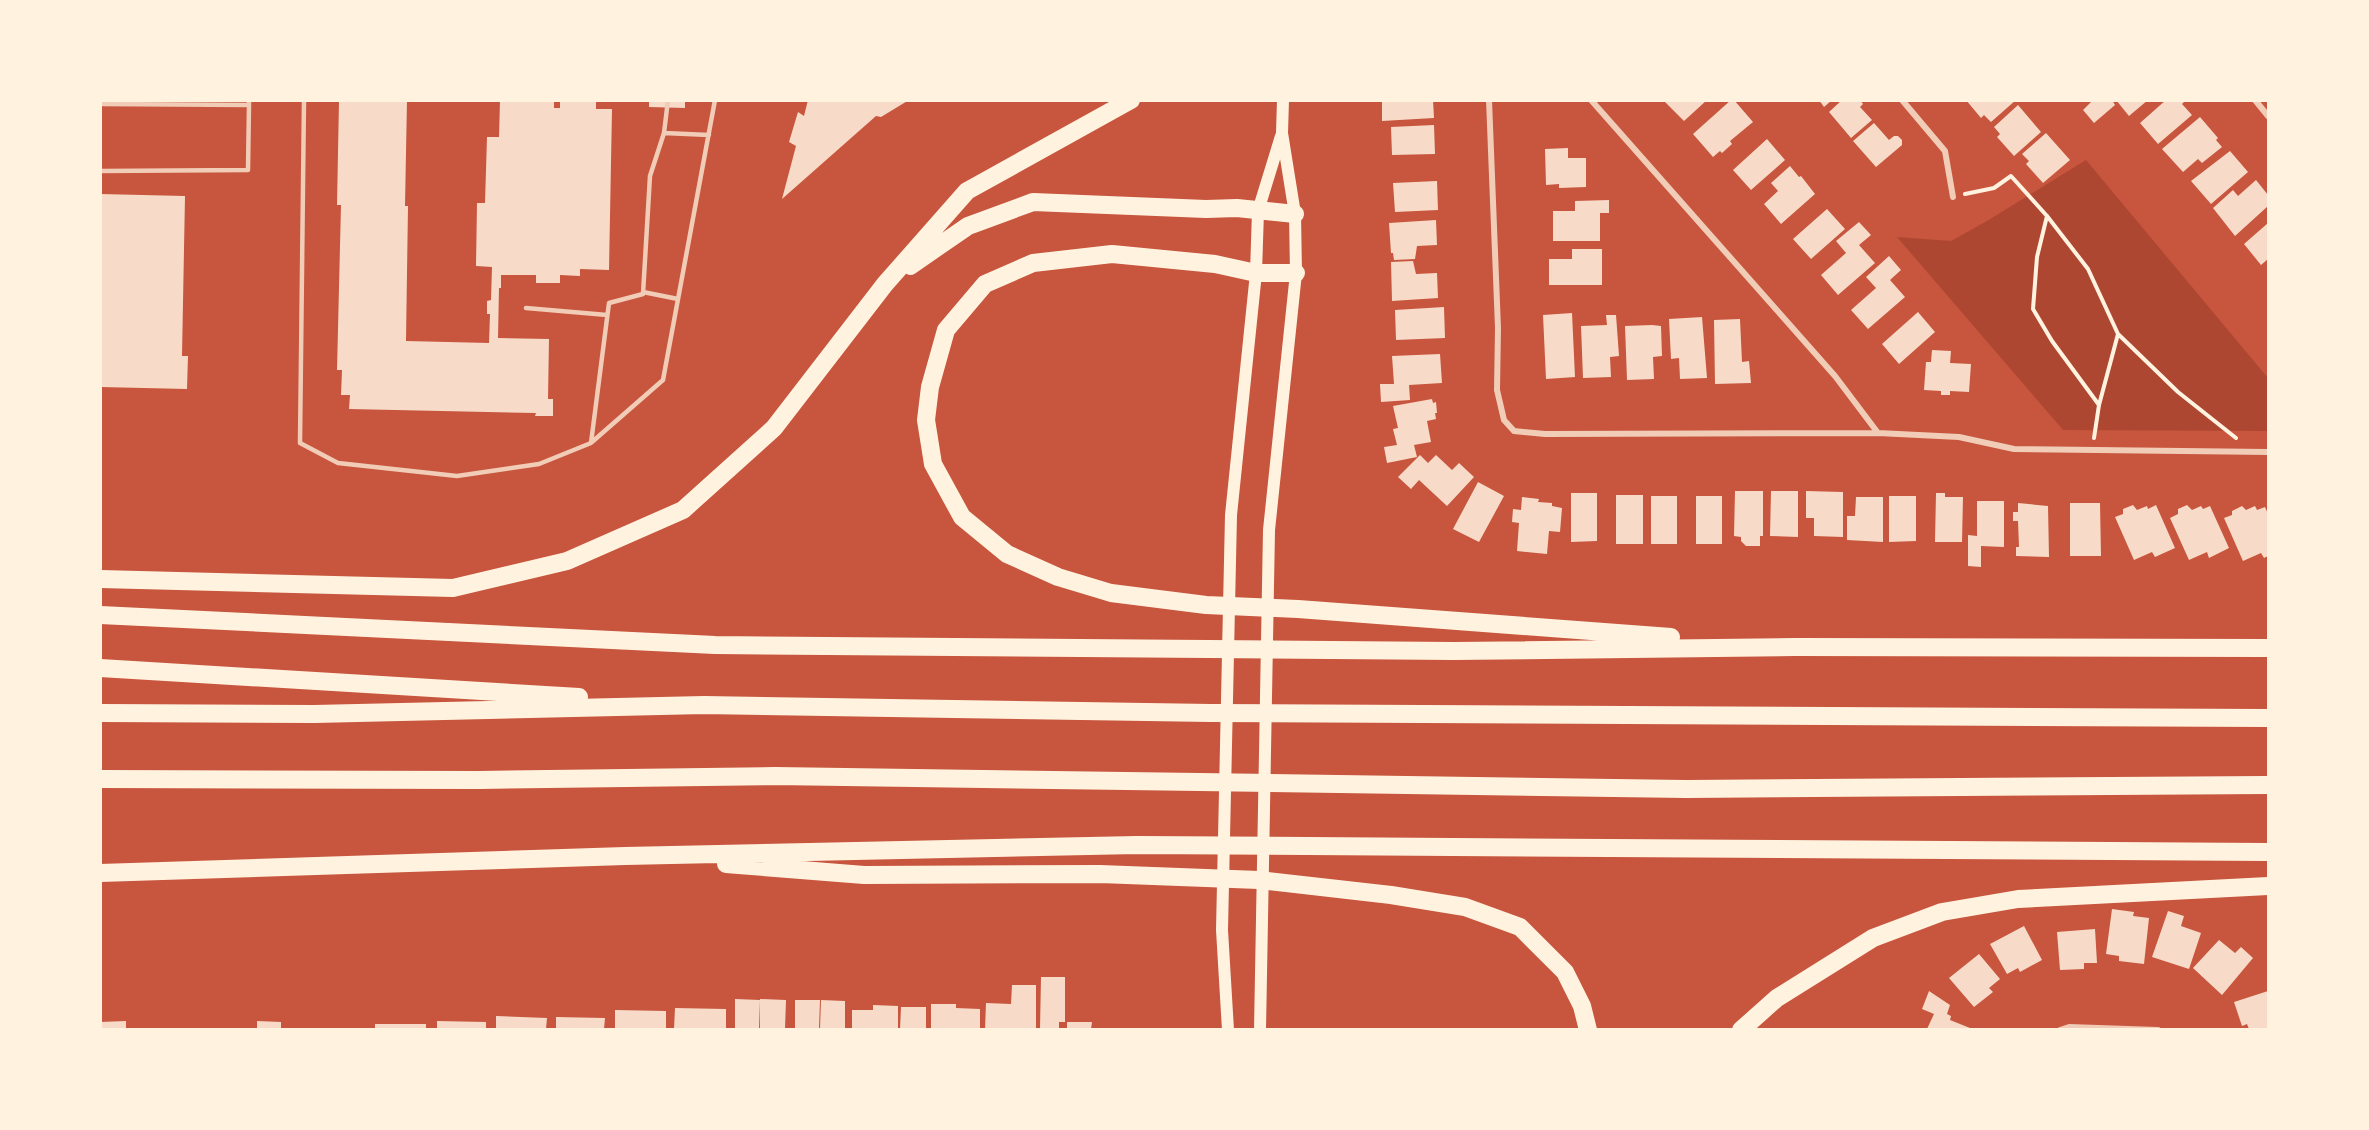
<svg xmlns="http://www.w3.org/2000/svg" width="2369" height="1130" font-family="'Crimson Pro',serif">
	<rect width="100%" height="100%" fill="#c8553d"/>
	<path fill="#ae4732" d="M 2086,160 L 2268,378 L 2268,431 L 2063,430 L 1897,237 L 1951,241 L 1987,221 Z"/>
	<path fill="#f7dbc8" d="M 339,100 L 407,100 L 405,206 L 408,206 L 406,341 L 489,343 L 490,314 L 487,314 L 487,301 L 491,300 L 492,267 L 476,266 L 477,203 L 485,203 L 487,137 L 499,137 L 500,100 L 554,100 L 554,108 L 560,108 L 560,100 L 596,100 L 596,109 L 612,109 L 609,270 L 580,269 L 580,276 L 560,275 L 560,283 L 536,283 L 536,275 L 501,275 L 501,288 L 499,288 L 498,338 L 549,339 L 548,399 L 553,399 L 553,416 L 535,416 L 536,413 L 349,409 L 350,395 L 341,395 L 342,370 L 337,370 L 341,205 L 337,205 Z
		M 649,100 L 685,100 L 685,108 L 649,107 Z
		M 808,100 L 909,100 L 881,117 L 876,116 L 782,199 L 796,146 L 789,142 L 798,112 L 804,116 Z
		M 1433,100 L 1434,118 L 1382,121 L 1382,101 Z
		M 1663,100 L 1707,100 L 1684,121 Z
		M 1731,100 L 1734,100 L 1753,122 L 1730,141 L 1732,144 L 1722,153 L 1720,151 L 1713,157 L 1693,134 Z
		M 1819,100 L 1832,100 L 1824,107 Z
		M 1842,100 L 1860,100 L 1863,104 L 1860,107 L 1872,120 L 1851,138 L 1829,112 Z
		M 1966,100 L 2016,100 L 1991,122 L 1984,115 L 1981,118 Z
		M 2093,100 L 2112,100 L 2115,105 L 2094,123 L 2083,110 Z
		M 2116,100 L 2148,100 L 2129,116 Z
		M 2166,100 L 2186,100 L 2182,104 L 2192,115 L 2158,144 L 2140,123 Z
		M 2018,105 L 2041,132 L 2014,156 L 1997,137 L 2000,134 L 1994,127 Z
		M 2200,117 L 2218,138 L 2216,140 L 2222,147 L 2202,163 L 2198,159 L 2183,172 L 2162,149 Z
		M 1874,123 L 1889,140 L 1894,136 L 1898,136 L 1902,140 L 1902,145 L 1876,167 L 1853,141 Z
		M 1434,125 L 1435,154 L 1392,155 L 1391,127 Z
		M 2046,133 L 2070,160 L 2043,183 L 2026,164 L 2029,161 L 2022,154 Z
		M 1767,139 L 1785,160 L 1751,190 L 1733,170 Z
		M 1568,148 L 1568,158 L 1586,158 L 1586,187 L 1559,188 L 1559,184 L 1546,185 L 1545,149 Z
		M 2230,151 L 2248,172 L 2211,204 L 2191,181 Z
		M 1790,166 L 1799,177 L 1801,176 L 1815,194 L 1781,224 L 1764,204 L 1778,191 L 1771,183 Z
		M 2256,180 L 2268,195 L 2268,206 L 2235,236 L 2213,208 L 2233,190 L 2238,196 Z
		M 1437,181 L 1438,210 L 1395,212 L 1393,183 Z
		M 100,194 L 185,196 L 182,356 L 188,356 L 187,389 L 100,387 Z
		M 1609,200 L 1609,213 L 1600,213 L 1600,241 L 1553,241 L 1553,211 L 1575,211 L 1575,201 Z
		M 1827,209 L 1845,229 L 1811,259 L 1793,239 Z
		M 1436,220 L 1437,245 L 1417,246 L 1415,259 L 1394,260 L 1393,253 L 1391,253 L 1389,223 Z
		M 1859,222 L 1871,235 L 1859,245 L 1875,263 L 1838,295 L 1821,275 L 1846,253 L 1836,241 Z
		M 2268,223 L 2268,259 L 2261,265 L 2244,244 Z
		M 1572,249 L 1602,249 L 1602,285 L 1549,285 L 1549,259 L 1572,259 Z
		M 1889,256 L 1901,270 L 1890,280 L 1905,297 L 1868,329 L 1851,310 L 1876,288 L 1866,277 Z
		M 1413,261 L 1416,274 L 1437,273 L 1438,298 L 1392,301 L 1391,262 Z
		M 1444,307 L 1445,338 L 1396,340 L 1395,310 Z
		M 1918,312 L 1935,332 L 1899,364 L 1882,344 Z
		M 1572,313 L 1575,377 L 1546,379 L 1543,315 Z
		M 1606,315 L 1616,315 L 1619,356 L 1610,357 L 1611,377 L 1583,378 L 1581,326 L 1607,325 Z
		M 1702,317 L 1707,378 L 1680,379 L 1679,358 L 1671,359 L 1669,319 Z
		M 1740,319 L 1742,362 L 1749,361 L 1751,383 L 1715,384 L 1714,320 Z
		M 1652,325 L 1661,326 L 1662,356 L 1653,357 L 1654,379 L 1627,380 L 1625,326 Z
		M 1932,350 L 1951,351 L 1950,363 L 1971,364 L 1969,392 L 1950,391 L 1950,395 L 1941,395 L 1941,391 L 1924,390 L 1926,362 L 1931,362 Z
		M 1440,354 L 1442,383 L 1409,385 L 1410,400 L 1381,402 L 1380,384 L 1394,384 L 1392,356 Z
		M 1432,399 L 1433,403 L 1436,402 L 1437,413 L 1435,413 L 1436,419 L 1427,421 L 1431,442 L 1414,445 L 1417,457 L 1387,463 L 1384,447 L 1397,445 L 1393,429 L 1398,428 L 1393,406 Z
		M 1420,455 L 1428,463 L 1436,455 L 1452,470 L 1459,463 L 1474,477 L 1447,506 L 1419,480 L 1411,489 L 1398,477 Z
		M 1478,482 L 1504,496 L 1479,542 L 1453,529 Z
		M 1735,491 L 1763,491 L 1763,536 L 1760,536 L 1760,546 L 1746,546 L 1741,541 L 1741,537 L 1734,536 Z
		M 1771,491 L 1798,491 L 1798,537 L 1770,536 Z
		M 1806,491 L 1843,492 L 1843,537 L 1814,536 L 1814,518 L 1806,518 Z
		M 1571,493 L 1597,493 L 1597,541 L 1571,542 Z
		M 1936,493 L 1945,493 L 1945,497 L 1963,497 L 1962,542 L 1935,542 Z
		M 1616,495 L 1643,495 L 1643,544 L 1616,544 Z
		M 1651,496 L 1677,496 L 1677,544 L 1651,544 Z
		M 1696,496 L 1722,496 L 1722,544 L 1696,544 Z
		M 1889,496 L 1916,496 L 1916,541 L 1889,542 Z
		M 1522,497 L 1539,499 L 1538,502 L 1552,503 L 1552,506 L 1562,508 L 1560,532 L 1549,531 L 1547,554 L 1517,551 L 1519,523 L 1512,522 L 1513,509 L 1521,510 Z
		M 1856,497 L 1883,497 L 1883,542 L 1847,540 L 1847,516 L 1855,516 Z
		M 1977,501 L 2004,501 L 2004,547 L 1981,546 L 1981,567 L 1968,566 L 1968,535 L 1977,536 Z
		M 2018,503 L 2048,506 L 2049,557 L 2016,556 L 2016,547 L 2019,547 L 2018,521 L 2013,521 L 2013,512 L 2018,512 Z
		M 2070,503 L 2100,503 L 2101,556 L 2070,556 Z
		M 2133,505 L 2137,510 L 2147,506 L 2148,509 L 2156,505 L 2175,548 L 2155,557 L 2152,552 L 2134,560 L 2115,517 L 2123,514 L 2123,509 Z
		M 2187,505 L 2192,510 L 2201,506 L 2203,509 L 2210,506 L 2229,548 L 2209,558 L 2207,552 L 2189,560 L 2170,518 L 2178,514 L 2178,509 Z
		M 2242,506 L 2246,510 L 2255,506 L 2257,510 L 2265,507 L 2268,514 L 2268,556 L 2264,558 L 2261,553 L 2243,561 L 2224,518 L 2232,515 L 2232,511 Z
		M 2112,909 L 2134,912 L 2133,916 L 2149,918 L 2144,964 L 2119,961 L 2119,956 L 2106,954 Z
		M 2168,911 L 2184,916 L 2181,926 L 2201,933 L 2189,969 L 2152,957 Z
		M 2024,926 L 2042,960 L 2020,972 L 2018,968 L 2007,974 L 1990,944 Z
		M 2095,929 L 2097,963 L 2084,963 L 2084,969 L 2060,970 L 2057,932 Z
		M 2219,940 L 2235,953 L 2241,947 L 2253,958 L 2222,995 L 2193,968 Z
		M 1979,954 L 2000,979 L 1989,988 L 1993,992 L 1974,1007 L 1949,978 Z
		M 1041,977 L 1065,977 L 1065,1022 L 1059,1022 L 1059,1029 L 1040,1029 Z
		M 1012,985 L 1036,985 L 1036,1029 L 985,1029 L 986,1003 L 1011,1004 Z
		M 1929,991 L 1950,1005 L 1947,1014 L 1951,1016 L 1950,1020 L 1970,1028 L 1970,1029 L 1927,1029 L 1934,1014 L 1922,1009 Z
		M 2268,991 L 2268,1029 L 2249,1029 L 2247,1024 L 2242,1026 L 2234,1002 Z
		M 735,999 L 760,1000 L 759,1029 L 735,1029 Z
		M 760,999 L 786,1000 L 785,1029 L 760,1029 Z
		M 795,1000 L 820,1000 L 819,1029 L 795,1029 Z
		M 821,1000 L 845,1001 L 845,1029 L 820,1029 Z
		M 931,1004 L 956,1004 L 956,1008 L 980,1009 L 980,1029 L 931,1029 Z
		M 873,1005 L 898,1006 L 898,1029 L 852,1029 L 852,1010 L 873,1010 Z
		M 901,1007 L 926,1007 L 926,1029 L 900,1029 Z
		M 675,1008 L 726,1009 L 726,1029 L 674,1029 Z
		M 615,1010 L 666,1011 L 666,1029 L 615,1029 Z
		M 496,1016 L 547,1018 L 546,1029 L 496,1029 Z
		M 556,1017 L 605,1018 L 604,1029 L 556,1029 Z
		M 126,1021 L 126,1029 L 100,1029 L 100,1022 Z
		M 257,1021 L 281,1022 L 281,1029 L 257,1029 Z
		M 437,1021 L 486,1022 L 486,1029 L 437,1029 Z
		M 1067,1022 L 1092,1022 L 1091,1029 L 1067,1029 Z
		M 375,1024 L 426,1024 L 426,1029 L 375,1029 Z"/>
	<g fill="none" stroke-linecap="round" stroke-linejoin="round">
		<path stroke="#fff3e0" stroke-width="4" d="M 1965,194 L 1994,188 L 2011,176 L 2047,216 L 2088,269 L 2118,334 L 2178,392 L 2236,438
			M 2047,216 L 2037,257 L 2033,309 L 2052,341 L 2099,405
			M 2094,438 L 2099,405 L 2118,334"/>
		<path stroke="#f1ccb7" stroke-width="4.5" d="M 304,100 L 300,443 L 338,463 L 457,476 L 539,464 L 591,443 L 609,303 L 643,294 L 650,176 L 664,133 L 668,100
			M 100,104 L 249,105 L 249,100
			M 664,133 L 709,135
			M 100,171 L 248,170 L 249,105
			M 643,292 L 678,299
			M 526,308 L 607,315
			M 592,442 L 663,380 L 715,100"/>
		<path stroke="#f1ccb7" stroke-width="6" d="M 1489,100 L 1498,328 L 1497,390 L 1504,420 L 1514,431 L 1545,434 L 1878,433 L 1959,437 L 2014,449 L 2268,452
			M 1591,100 L 1835,376 L 1878,433
			M 1902,100 L 1945,151 L 1953,197
			M 2255,100 L 2268,116
			M 2060,1030 L 2069,1027 L 2158,1030"/>
		<path stroke="#fff3e0" stroke-width="12" d="M 1228,1030 L 1222,930 L 1231,515 L 1256,273 L 1258,211 L 1281,136
			M 1260,1030 L 1269,530 L 1296,273 L 1295,214 L 1282,133 L 1283,100"/>
		<path stroke="#fff3e0" stroke-width="18" d="M 910,266 L 968,226 L 1033,202 L 1206,209 L 1237,208 L 1295,214
			M 1296,273 L 1256,273 L 1215,264 L 1112,254 L 1033,263 L 985,284 L 946,330 L 930,387 L 926,420 L 933,464 L 962,517 L 1007,554 L 1058,577 L 1111,593 L 1206,605 L 1298,609 L 1671,637
			M 100,579 L 453,588 L 567,561 L 683,510 L 774,428 L 885,284 L 967,191 L 1131,100
			M 100,615 L 715,645 L 1454,651 L 1795,647 L 2268,648
			M 100,668 L 579,697
			M 100,713 L 314,714 L 704,705 L 1211,713 L 2268,718
			M 100,779 L 479,780 L 775,776 L 1686,789 L 2268,785
			M 726,864 L 864,875 L 1100,874 L 1259,880 L 1391,895 L 1465,907 L 1520,927 L 1565,972 L 1582,1006 L 1588,1030
			M 100,873 L 625,856 L 1137,845 L 2268,852
			M 1741,1030 L 1777,998 L 1873,938 L 1942,912 L 2018,899 L 2268,886"/>
	</g>
	<rect width="2369" height="1130" fill="none" stroke="#fff3e0" stroke-width="204"/>
</svg>
